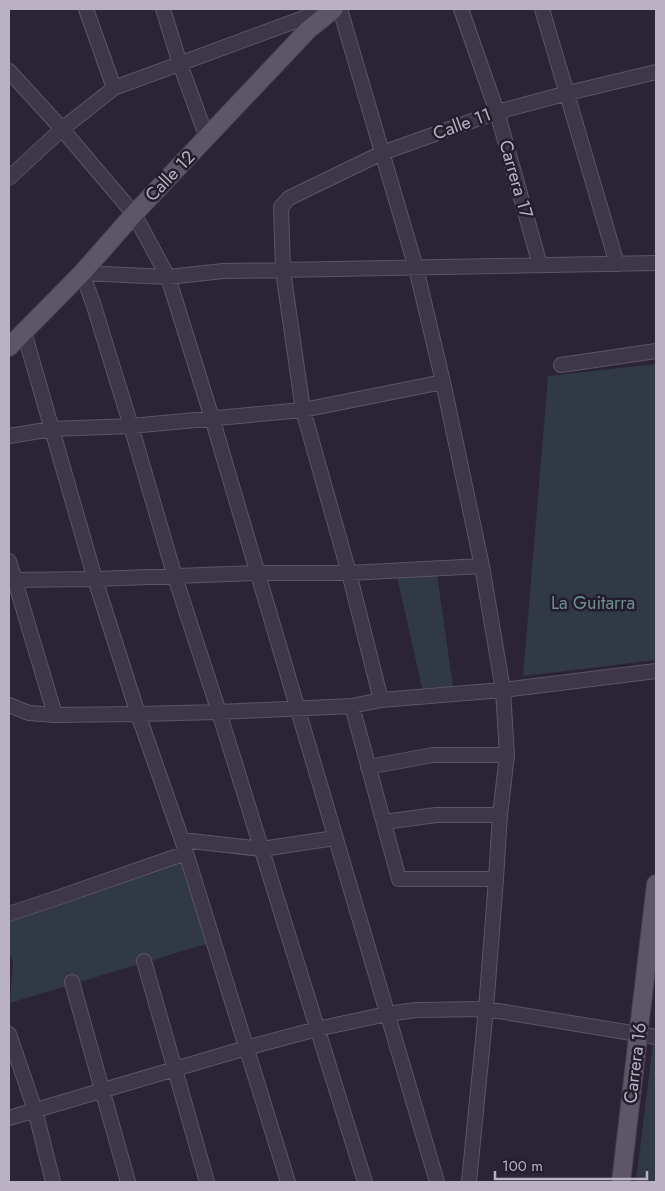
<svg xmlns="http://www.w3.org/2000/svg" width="665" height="1191" font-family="Jost,sans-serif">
	<rect width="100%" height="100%" fill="#2b2437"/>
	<path fill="#313846" d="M 656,364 L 656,660 L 523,676 L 548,376 Z
		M 437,574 L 453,687 L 422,688 L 397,577 Z
		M 183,860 L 206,944 L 10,1003 L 13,961 L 9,954 L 9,917 Z
		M 653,1042 L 656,1042 L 656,1182 L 636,1182 Z"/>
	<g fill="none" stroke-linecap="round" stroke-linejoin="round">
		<defs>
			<path id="minor" d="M 86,9 L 114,88
				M 163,9 L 180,64 L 207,138
				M 340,9 L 416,268 L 443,382 L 482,566 L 503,690 L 507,755 L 500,815 L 496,879 L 486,1009 L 469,1182
				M 461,9 L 497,112 L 540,265
				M 542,9 L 617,264
				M 9,71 L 62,129 L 134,214 L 168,277 L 212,418 L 437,1182
				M 9,178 L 62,129 L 114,88 L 328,9
				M 24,332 L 95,579 L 138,714 L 182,840 L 288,1182
				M 561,365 L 656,351
				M 9,436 L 52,429 L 131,426 L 303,410 L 443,382
				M 9,561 L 55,715
				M 9,580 L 95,579 L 258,573 L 349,573 L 482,566
				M 381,700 L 349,573 L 303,410 L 283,271 L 281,207 L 289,198 L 382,153 L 497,112 L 568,93 L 656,72
				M 9,705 L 29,713 L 55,715 L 138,714 L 219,712 L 352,706 L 381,700 L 503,690 L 656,671
				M 352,706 L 399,879 L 496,879
				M 368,767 L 433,755 L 507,755
				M 384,822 L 436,815 L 500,815
				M 182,840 L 262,849 L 335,838
				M 9,914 L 57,898 L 186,853
				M 144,961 L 207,1182
				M 72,982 L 128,1182
				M 9,1034 L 35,1110 L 53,1182
				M 9,1118 L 246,1048 L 317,1029 L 387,1014 L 416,1010 L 486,1009 L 656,1037
				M 365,1182 L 219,712 L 175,577 L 131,426 L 93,303 L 82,273 L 168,277 L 223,271 L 656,263"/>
			<path id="major" d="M 9,347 L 82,273 L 134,214 L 308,30 L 334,9
				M 621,1182 L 656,884"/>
		</defs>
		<use href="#minor" stroke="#5c5565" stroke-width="16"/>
		<use href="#major" stroke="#443e4d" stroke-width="20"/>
		<use href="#minor" stroke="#3e3747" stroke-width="14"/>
		<use href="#major" stroke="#5d5667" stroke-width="18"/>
	</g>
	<g text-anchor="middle" stroke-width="5" stroke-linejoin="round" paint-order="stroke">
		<g font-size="18" fill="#bab2c3" stroke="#231d2c">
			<text transform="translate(462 124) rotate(-20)" y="6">Calle 11</text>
			<text transform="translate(170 176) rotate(-46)" y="6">Calle 12</text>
			<text transform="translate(516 179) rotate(74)" y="6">Carrera 17</text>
			<text transform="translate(635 1063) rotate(-83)" y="6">Carrera 16</text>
		</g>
		<g font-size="18" fill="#6c9091" stroke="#231d2c">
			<text x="593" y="609">La Guitarra</text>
		</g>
	</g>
	<rect width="665" height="1191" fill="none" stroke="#bab2c3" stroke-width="20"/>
	<path d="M495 1171v8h152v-8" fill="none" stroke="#bab2c3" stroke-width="2.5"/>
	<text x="502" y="1171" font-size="15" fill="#bab2c3" stroke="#231d2c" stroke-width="4" paint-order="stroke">100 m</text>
</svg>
